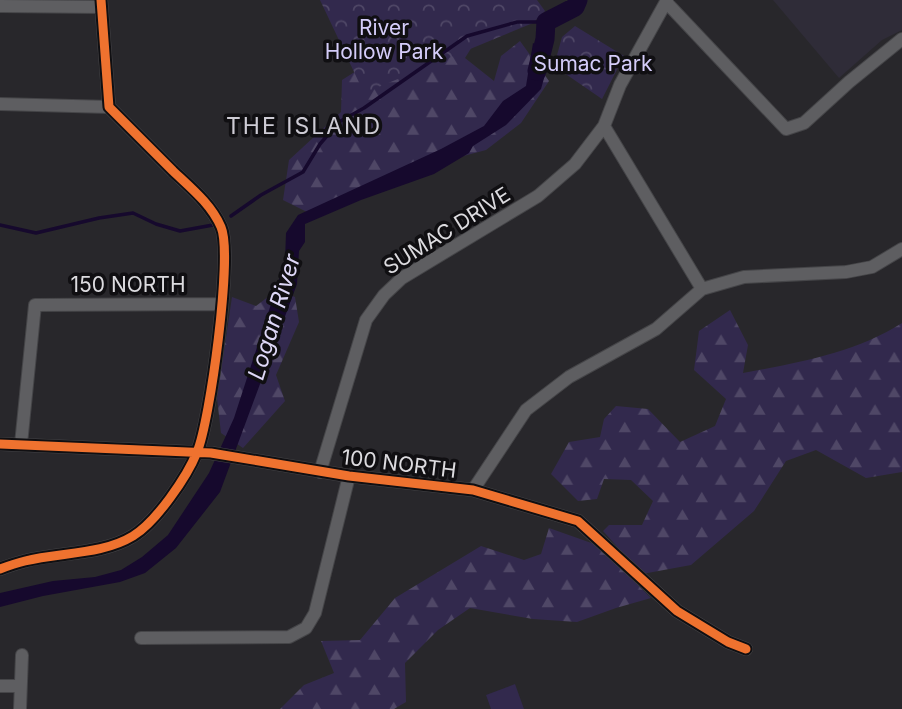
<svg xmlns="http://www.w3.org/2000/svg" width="902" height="709" font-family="Inter,sans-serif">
	<defs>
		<pattern id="forest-firs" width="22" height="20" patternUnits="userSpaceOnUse" patternTransform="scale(1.75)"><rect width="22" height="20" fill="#32294d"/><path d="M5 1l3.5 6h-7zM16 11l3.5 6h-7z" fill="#4f4766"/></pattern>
		<pattern id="park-crowns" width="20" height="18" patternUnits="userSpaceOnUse" patternTransform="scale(1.75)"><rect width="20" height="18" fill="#32294d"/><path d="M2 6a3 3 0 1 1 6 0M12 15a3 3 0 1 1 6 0" fill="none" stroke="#4f4766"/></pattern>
	</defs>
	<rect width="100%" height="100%" fill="#28272b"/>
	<path fill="#2f2c38" d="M 773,0 L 902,0 L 902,30 L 882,40 L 839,78 Z"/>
	<path fill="url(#forest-firs)" d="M 422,29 L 475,42 L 465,58 L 494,81 L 501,56 L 520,41 L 549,81 L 521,123 L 486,150 L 407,171 L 307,212 L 283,200 L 289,160 L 341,112 L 342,80 Z
		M 277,290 L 295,297 L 299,322 L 276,375 L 285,401 L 243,448 L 221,433 L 217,398 L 232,297 L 256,306 Z
		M 730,310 L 748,345 L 743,373 C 797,363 855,353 902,323 L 902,472 L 866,478 L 816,450 L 786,461 L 754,511 L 691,565 L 642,574 L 603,531 L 609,525 L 642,525 L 653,501 L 631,480 L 604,479 L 597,499 L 578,501 L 551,474 L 569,442 L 600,437 L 604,419 L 616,406 L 648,409 L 680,442 L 715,426 L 726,399 L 694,370 L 699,331 Z
		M 549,528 L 597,545 L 651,598 L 616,608 L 577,622 L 533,619 L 470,608 L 438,630 L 405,663 L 406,702 L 394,709 L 280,709 L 304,685 L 334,673 L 321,641 L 360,640 L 395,598 L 481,546 L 524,560 L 541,554 Z"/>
	<path fill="url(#park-crowns)" d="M 320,0 L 537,0 L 545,11 L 533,23 L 364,93 Z
		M 575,26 L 624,56 L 602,99 L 554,66 L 562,37 Z"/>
	<path fill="#32294d" d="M 515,684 L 524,709 L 491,709 L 486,695 Z"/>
	<path fill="#16092d" d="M 533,43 L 551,53 L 541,89 L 506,125 L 473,146 L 469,153 L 434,174 L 361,200 L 305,224 L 305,242 L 299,251 L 297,284 L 220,492 L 176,548 L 145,573 L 120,582 L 43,596 L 0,607 L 0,593 L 53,581 L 95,577 L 121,570 L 142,557 L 168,535 L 209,473 L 234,418 L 285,261 L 286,233 L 298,215 L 441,149 L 484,126 L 503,101 L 526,86 Z"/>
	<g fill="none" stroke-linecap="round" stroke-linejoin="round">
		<path stroke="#16092d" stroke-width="3.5" d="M 231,216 L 261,195 L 303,172 L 320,144 L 339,122 L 364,108 L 467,36 L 517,22 L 546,22
			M 0,225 L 36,233 L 99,218 L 133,213 L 156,224 L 180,231 L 213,225"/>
		<path stroke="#16092d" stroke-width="19" d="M 537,71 L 545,39 L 546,22 L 575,7 L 578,0"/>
		<defs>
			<path id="minor" d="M 666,2 L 786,129 L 804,123 L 849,82 L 902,39
				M 0,6 L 101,7
				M 0,104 L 109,107
				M 604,126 L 702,289
				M 0,444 L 211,453 L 349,476 L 473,490 L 578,521 L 677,611 L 728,642 L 746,649
				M 21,444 L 35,305 L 221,304
				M 320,472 L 366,320 L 384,295 L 402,278 L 538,196 L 575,164 L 604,126 L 620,85 L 667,0
				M 473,490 L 526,410 L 569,377 L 656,329 L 702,289 L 744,277 L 846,272 L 872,267 L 902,249
				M 0,569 C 8,566 17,563 25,561 C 60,552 102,555 133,536 C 156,522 187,477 197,452 C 210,422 233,254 221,227 C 211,204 191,188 173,171 C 152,150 130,128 109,107 L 101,0
				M 141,638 L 289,637 L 306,628 L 315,613 L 349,476
				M 0,686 L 20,686
				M 20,709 L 22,655"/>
		</defs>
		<use href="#minor" stroke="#454548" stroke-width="14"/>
		<use href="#minor" stroke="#5e5e61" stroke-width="12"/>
		<defs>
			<path id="cycleway" d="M 0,444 L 211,453 L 349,476 L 473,490 L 578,521 L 677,611 L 728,642 L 746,649
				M 0,569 C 8,566 17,563 25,561 C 60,552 102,555 133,536 C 156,522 187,477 197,452 C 210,422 233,254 221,227 C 211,204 191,188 173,171 C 152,150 130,128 109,107 L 101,0"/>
		</defs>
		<use href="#cycleway" stroke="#100f12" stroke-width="13"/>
		<use href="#cycleway" stroke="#ef722f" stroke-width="9"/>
	</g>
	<g text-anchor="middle" stroke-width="7" stroke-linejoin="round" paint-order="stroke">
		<g font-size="21" fill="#d4ccf9" stroke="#100f12">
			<text x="384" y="35">River<tspan x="384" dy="24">Hollow Park</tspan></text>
			<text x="593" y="71">Sumac Park</text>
		</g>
		<g font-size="21" fill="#dcdbdf" stroke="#100f12">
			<text transform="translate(447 231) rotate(-32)" y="7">SUMAC DRIVE</text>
			<text x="128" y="292">150 NORTH</text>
			<text transform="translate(399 464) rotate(7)" y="7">100 NORTH</text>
		</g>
		<g font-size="23" letter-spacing="2" fill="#cdcbd4" stroke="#100f12">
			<text x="304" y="134">THE ISLAND</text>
		</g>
		<g font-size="23" font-style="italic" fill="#ded8f7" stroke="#100f12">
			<text transform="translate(274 317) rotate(-73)" y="8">Logan River</text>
		</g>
	</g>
</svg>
